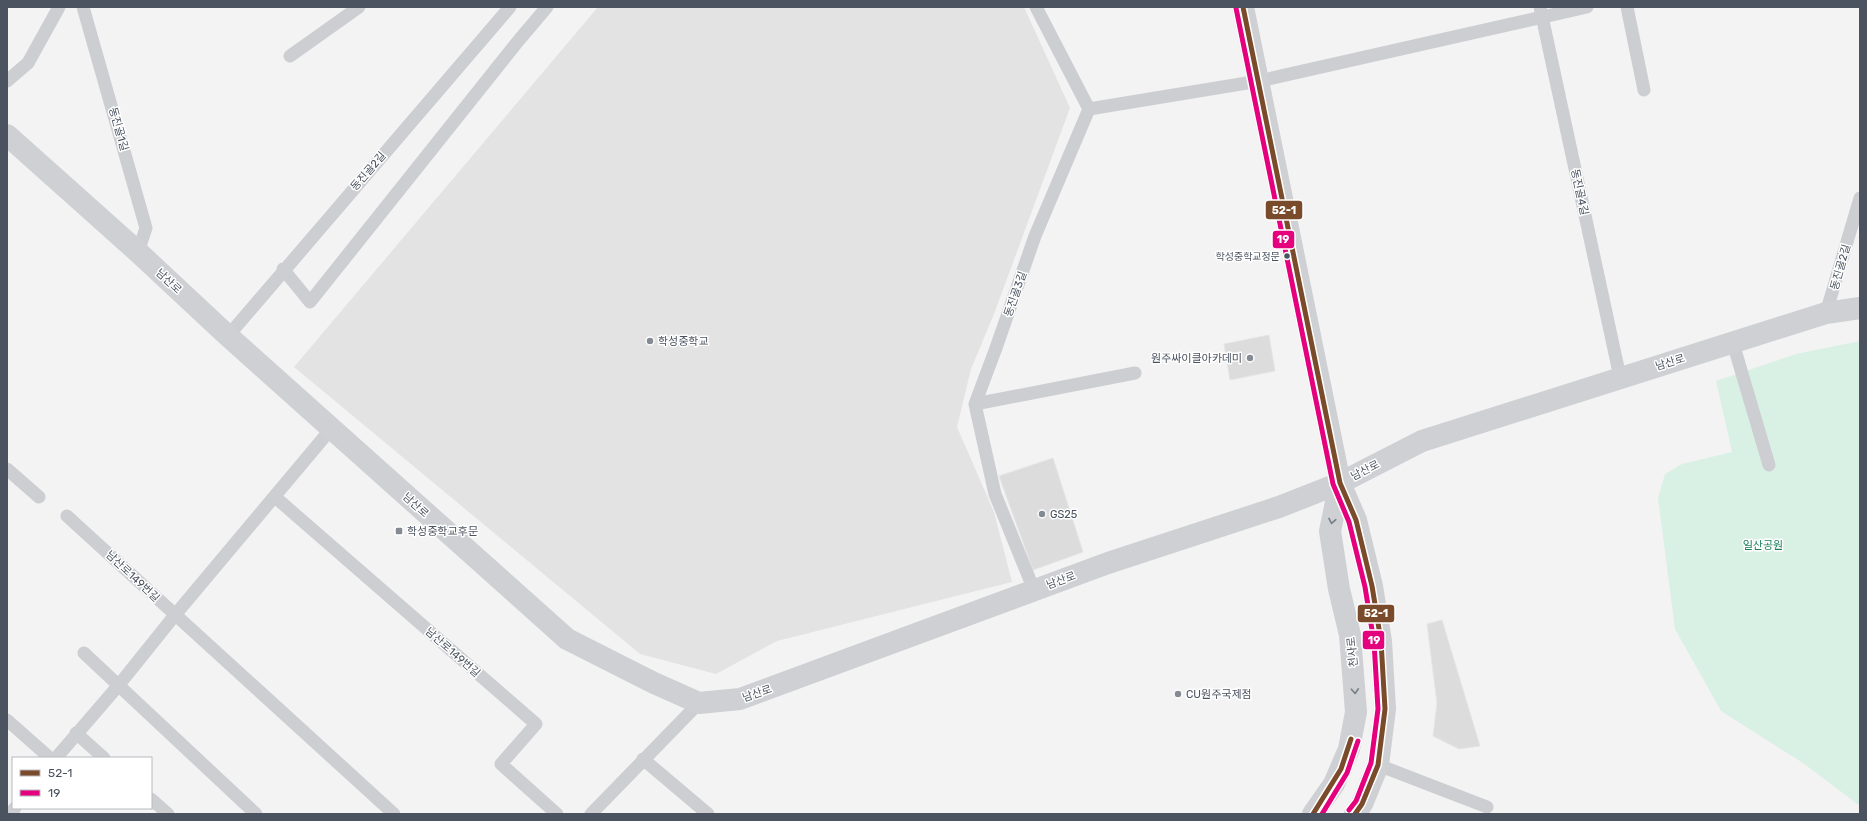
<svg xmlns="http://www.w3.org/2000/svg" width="1867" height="821" font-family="Rubik,'Noto Sans KR',sans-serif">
	<rect width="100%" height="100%" fill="#f3f3f3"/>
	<path fill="#e4e3e3" d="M 598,7 L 1024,7 L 1070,108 L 994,314 L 971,369 L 957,427 L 994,512 L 1012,582 L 777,641 L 716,674 L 640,654 L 294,367 Z"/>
	<path fill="#d9f0e5" d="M 1860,341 L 1860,806 L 1803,763 L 1721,711 L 1675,629 L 1658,498 L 1665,474 L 1682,464 L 1732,452 L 1716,381 L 1796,354 Z"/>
	<path fill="#dcdcdd" stroke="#e4e5e6" d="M 1269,335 L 1275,371 L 1230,380 L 1224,344 Z
		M 1053,458 L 1083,552 L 1033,570 L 999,476 Z
		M 1442,620 L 1480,746 L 1459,749 L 1433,736 L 1437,703 L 1427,624 Z"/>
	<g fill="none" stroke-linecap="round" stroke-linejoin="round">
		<path stroke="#cdced1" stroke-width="13" d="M 83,7 L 146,228 L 138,252
			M 1540,7 L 1620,377
			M 1627,7 L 1644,90
			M 290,56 L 359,7
			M 7,81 L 28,63 L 59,7
			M 1089,109 L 1259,81 L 1587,7
			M 283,269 L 310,302 L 519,40 L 547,7
			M 1826,313 L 1860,198
			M 228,336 L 510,7
			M 1733,343 L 1769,465
			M 975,404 L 1135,373
			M 7,469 L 39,497
			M 275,497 L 536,724 L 501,764 L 557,814
			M 67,516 L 394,814
			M 1034,590 L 995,494 L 975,404 L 996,348 L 1035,236 L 1089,109 L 1036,7
			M 84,653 L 256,814
			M 7,720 L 50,758
			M 76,733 L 104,758
			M 56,758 L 118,686 L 175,615 L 331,429
			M 643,759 L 708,814
			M 1378,765 L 1487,807
			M 151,799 L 168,814
			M 10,814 L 15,808
			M 591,814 L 699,703"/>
		<path stroke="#ced0d3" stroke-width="22" d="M 1243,7 L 1340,483 L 1356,520 L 1372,586 L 1381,641 L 1385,709 L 1378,765 L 1362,804 L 1355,814
			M 7,135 L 138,252 L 228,336 L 567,639 L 654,683 L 699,703 L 740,699 L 1108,563 L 1279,507 L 1340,483 L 1422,441 L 1826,313 L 1860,308
			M 1313,814 L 1334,784 L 1349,749 L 1356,712 L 1350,635 L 1339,589 L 1330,531 L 1340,483"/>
		<defs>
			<path id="bus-1" d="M 1243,7 L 1340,483 L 1356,520 L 1372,586 L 1381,641 L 1385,709 L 1378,765 L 1362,804 L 1355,814
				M 1313,814 L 1341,769 L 1351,739"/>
			<path id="bus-2" d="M 1236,8 L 1333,484 L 1349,522 L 1365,587 L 1374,642 L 1378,709 L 1371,763 L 1356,801 L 1349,810
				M 1322,814 L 1347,773 L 1358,741"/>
		</defs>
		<use href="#bus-1" stroke="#fff" stroke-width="8"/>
		<use href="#bus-2" stroke="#fff" stroke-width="8"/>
		<use href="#bus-1" stroke="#7a4b2a" stroke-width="5"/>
		<use href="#bus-2" stroke="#e5007d" stroke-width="5"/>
	</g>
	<defs><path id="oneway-chevron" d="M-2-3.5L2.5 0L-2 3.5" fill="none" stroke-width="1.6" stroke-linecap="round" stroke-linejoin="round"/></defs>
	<g stroke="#787f88">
		<use href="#oneway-chevron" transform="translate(1332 521) rotate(101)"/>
		<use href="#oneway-chevron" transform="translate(1355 691) rotate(87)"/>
	</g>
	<circle fill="#4a535f" stroke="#fff" stroke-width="1.5" cx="1287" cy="256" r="3.5"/>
	<g fill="#858b93" stroke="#fff" stroke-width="1.5">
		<circle cx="650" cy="341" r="4"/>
		<circle cx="1250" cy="358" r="4"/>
		<circle cx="1042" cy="514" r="4"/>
		<rect x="395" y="527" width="8" height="8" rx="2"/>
		<circle cx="1178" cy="694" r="4"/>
	</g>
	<g text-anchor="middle" stroke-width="3" stroke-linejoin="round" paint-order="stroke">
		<g font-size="10" fill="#4a535f" stroke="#fff" text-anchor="end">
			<text x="1280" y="260">학성중학교정문</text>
		</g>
		<g font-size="11" fill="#4a535f" stroke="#fff">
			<text transform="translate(119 129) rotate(74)" y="4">동진골1길</text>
			<text transform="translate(368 171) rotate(-49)" y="4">동진골2길</text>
			<text transform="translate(1580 192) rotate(78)" y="4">동진골4길</text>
			<text transform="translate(1840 267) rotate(-74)" y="4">동진골2길</text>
			<text transform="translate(169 281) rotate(43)" y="4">남산로</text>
			<text transform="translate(1015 294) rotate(-71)" y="4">동진골3길</text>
			<text transform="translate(1670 362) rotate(-17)" y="4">남산로</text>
			<text transform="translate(1365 470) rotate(-27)" y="4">남산로</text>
			<text transform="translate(416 505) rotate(42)" y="4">남산로</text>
			<text transform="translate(133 576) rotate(43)" y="4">남산로149번길</text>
			<text transform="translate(1061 580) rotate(-20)" y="4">남산로</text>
			<text transform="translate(453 652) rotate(41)" y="4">남산로149번길</text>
			<text transform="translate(1352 652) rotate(-96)" y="4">천사로</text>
			<text transform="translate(757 693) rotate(-19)" y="4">남산로</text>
		</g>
		<g font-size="11" fill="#4a535f" stroke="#fff" text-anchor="start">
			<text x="658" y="345">학성중학교</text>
			<text x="1242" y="362" text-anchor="end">원주싸이클아카데미</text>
			<text x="1050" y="518">GS25</text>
			<text x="407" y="535">학성중학교후문</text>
			<text x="1186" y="698">CU원주국제점</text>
		</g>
		<g font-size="11" fill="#1c7f59" stroke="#fff">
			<text x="1763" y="549">일산공원</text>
		</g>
	</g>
	<g stroke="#fff" stroke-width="1.5">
		<rect x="1265" y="200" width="38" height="20" rx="4" fill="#7a4b2a"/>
		<rect x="1272" y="230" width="23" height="19" rx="4" fill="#e5007d"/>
		<rect x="1357" y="604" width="38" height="19" rx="4" fill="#7a4b2a"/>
		<rect x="1362" y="630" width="23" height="20" rx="4" fill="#e5007d"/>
	</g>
	<g font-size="11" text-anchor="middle" font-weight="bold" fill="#fff">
		<text x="1284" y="214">52-1</text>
		<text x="1283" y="243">19</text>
		<text x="1376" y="617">52-1</text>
		<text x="1374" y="644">19</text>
	</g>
	<rect width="1867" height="821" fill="none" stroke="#4a535f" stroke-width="16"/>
	<rect x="12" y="757" width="140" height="52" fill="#ffffff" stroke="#b7babf"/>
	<rect x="20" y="770" width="20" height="6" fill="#7a4b2a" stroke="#b7babf"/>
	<text x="48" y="777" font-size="12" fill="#4a535f">52-1</text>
	<rect x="20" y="790" width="20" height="6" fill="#e5007d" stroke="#b7babf"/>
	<text x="48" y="797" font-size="12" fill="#4a535f">19</text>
</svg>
